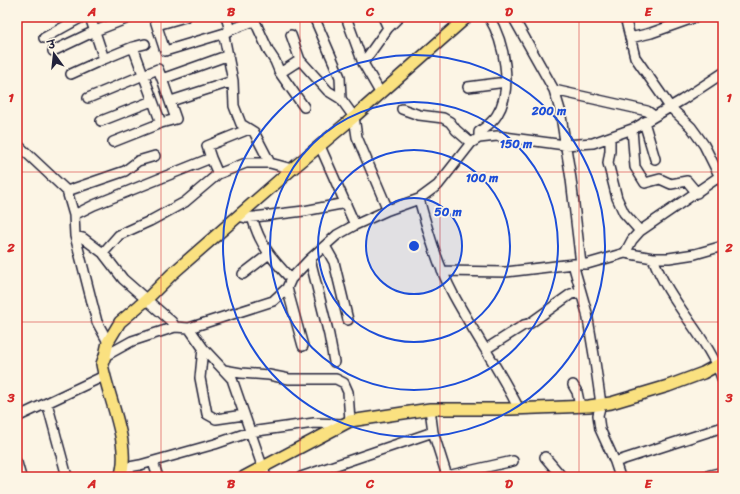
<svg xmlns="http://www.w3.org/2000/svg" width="740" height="494" font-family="Sriracha,'Playpen Sans Deva',sans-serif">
	<rect width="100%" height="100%" fill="#fcf5e5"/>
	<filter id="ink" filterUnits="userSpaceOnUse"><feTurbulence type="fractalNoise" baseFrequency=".025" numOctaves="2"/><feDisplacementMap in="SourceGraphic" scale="8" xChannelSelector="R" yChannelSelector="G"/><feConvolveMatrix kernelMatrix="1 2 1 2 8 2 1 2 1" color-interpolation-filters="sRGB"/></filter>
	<g filter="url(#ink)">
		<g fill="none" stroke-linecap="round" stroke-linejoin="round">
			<defs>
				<path id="minor" d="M 90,17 L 104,59 L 133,47 L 161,123
					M 154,17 L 165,51 L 225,33
					M 226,17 L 230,30 L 225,33 L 224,36 L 233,81 L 234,106 L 241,124 L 254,132 L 270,163 L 292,169
					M 253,17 L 269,52 L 275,61 L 280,73 L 300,60 L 328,91 L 341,99 L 354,117 L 357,137 L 388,210
					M 314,17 L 340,77 L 341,99
					M 346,17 L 363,63 L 381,94
					M 383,17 L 388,28
					M 513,17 L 554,90 L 560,110 L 571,179 L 581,264
					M 625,17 L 635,57 L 670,107 L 691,127 L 704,145 L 723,183
					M 17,18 L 18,17
					M 157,25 L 185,17
					M 230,30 L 254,21
					M 291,35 L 300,60
					M 44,38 L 82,17
					M 630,38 L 651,33 L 696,17
					M 133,47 L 145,44
					M 53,51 L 95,31 L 131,17
					M 363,63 L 388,28 L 399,17
					M 280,73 L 304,107
					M 71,74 L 104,59
					M 162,79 L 229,55
					M 468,87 L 506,82
					M 554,90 L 630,107 L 647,111 L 654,116
					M 88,98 L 158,69 L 162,79 L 176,119 L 161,123 L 113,142
					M 171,101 L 233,81
					M 402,109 L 419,115 L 443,118 L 450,122 L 456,130 L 471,143
					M 101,121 L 152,101
					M 644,122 L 655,159
					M 632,129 L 635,167 L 645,183 L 660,179 L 671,184 L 687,181 L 697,193
					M 610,137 L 610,151 L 608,163 L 617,198 L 624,213 L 640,231
					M 479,138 L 479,132 C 486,127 493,122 497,115 C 514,88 504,42 489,17
					M 17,144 L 67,191 L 74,215 L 75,236 L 97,322 L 108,342
					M 320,146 L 355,225
					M 211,158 L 207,146 L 249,129
					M 67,191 L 125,171 L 138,161 L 155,156
					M 419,199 C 428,231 437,264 453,294 C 474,333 499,369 519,409
					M 74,215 L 94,205 L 211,158 L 218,174
					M 239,216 L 246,218 L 304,211 L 346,203
					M 252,217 C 260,245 271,258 291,279
					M 75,236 L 83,238 L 103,253
					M 325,246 L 334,262 L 348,320
					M 625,253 L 632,240 L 640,231 L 723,174
					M 653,258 C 669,303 709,338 723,381
					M 310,259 L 329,335 L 334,362
					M 573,264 L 587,313 L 594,355 L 601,404 L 598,415 L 600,429 L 615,462 L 620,477
					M 442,271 L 506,272 L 573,264 L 587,264 L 625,253 L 653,258 L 669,258 L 695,254 L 723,246
					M 243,274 L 269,254
					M 287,288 L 303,346
					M 175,327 L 172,322 L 123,279 L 103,253 L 119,235 L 150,221 L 185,202 L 218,174 L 246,163 L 270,163
					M 189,328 L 203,348 L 232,379 L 266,477
					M 203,348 L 200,378 L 207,414 L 216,419 L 244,415
					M 486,349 L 524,325 L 529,324 L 571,294 L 581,292
					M 105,356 L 132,341 L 175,327 L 189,328 L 273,301 L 287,288 L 291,279 L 310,259 L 337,235 L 355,225 L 388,210 L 419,199 L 438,185 L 471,143 L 479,138 L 497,136 L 565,145 L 593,143 L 635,128 L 682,100 L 723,73
					M 224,370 L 241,373 L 269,375 L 289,379 L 336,379 L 344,383 L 348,392 L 350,421
					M 573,385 L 577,392 L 580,406
					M 47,403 L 66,473 L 68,477
					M 430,409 L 433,432 L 447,476 L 513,461
					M 17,417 L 104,376
					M 545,457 L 562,477
					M 153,462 L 158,477
					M 615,462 L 723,427
					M 17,463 L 21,477
					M 124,468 L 140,465 L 215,444 L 250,432 L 314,423 L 344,424
					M 301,477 L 433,432
					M 702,477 L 723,472"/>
				<path id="major" d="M 120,477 C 132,446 108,398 102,364 L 105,356 L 108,342 L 120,322 L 146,300 L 172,274 L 292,169 L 354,117 L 467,17
					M 244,477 L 350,421 L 430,409 L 511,409 L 589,406 L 611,403 L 668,386 L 703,373 L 723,362"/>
			</defs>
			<use href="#minor" stroke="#22223b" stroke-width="12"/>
			<use href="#major" stroke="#22223b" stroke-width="14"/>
			<use href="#minor" stroke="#fcf5e5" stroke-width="9"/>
			<use href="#major" stroke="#fae180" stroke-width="11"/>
		</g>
	</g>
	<path fill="none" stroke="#d62828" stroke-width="1" stroke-opacity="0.55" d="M 161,17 L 161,477M 300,17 L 300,477M 440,17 L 440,477M 579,17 L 579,477M 17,172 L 723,172M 17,322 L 723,322"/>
	<circle cx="414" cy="246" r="48" fill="#1d4ed8" fill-opacity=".12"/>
	<g fill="none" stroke="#1d4ed8" stroke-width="2">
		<circle cx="414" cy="246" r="48"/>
		<circle cx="414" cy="246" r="96"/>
		<circle cx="414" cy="246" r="144"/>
		<circle cx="414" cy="246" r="191"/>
	</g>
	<circle cx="414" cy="246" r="6" fill="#1d4ed8" stroke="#fcf5e5" stroke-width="2"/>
	<g font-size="12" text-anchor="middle" font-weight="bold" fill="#1d4ed8" stroke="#fcf5e5" stroke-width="3.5" stroke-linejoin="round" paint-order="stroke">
		<text x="549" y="115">200 m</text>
		<text x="516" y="148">150 m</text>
		<text x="482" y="182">100 m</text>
		<text x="448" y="216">50 m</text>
	</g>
	<rect width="740" height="494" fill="none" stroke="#fcf5e5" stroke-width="44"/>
	<g transform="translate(54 54) rotate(345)" stroke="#fcf5e5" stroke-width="3" paint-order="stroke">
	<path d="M0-3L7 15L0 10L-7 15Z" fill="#22223b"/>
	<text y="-6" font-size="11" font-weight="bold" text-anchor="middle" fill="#22223b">उ</text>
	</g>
	<rect x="22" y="22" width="696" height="450" fill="none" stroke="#d62828" stroke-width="1.5"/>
	<g font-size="13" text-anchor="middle" font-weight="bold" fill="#d62828">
		<text x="92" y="16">A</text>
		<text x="231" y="16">B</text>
		<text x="370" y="16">C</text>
		<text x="509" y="16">D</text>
		<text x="648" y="16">E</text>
		<text x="11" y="102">1</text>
		<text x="729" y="102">1</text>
		<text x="11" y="252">2</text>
		<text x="729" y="252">2</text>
		<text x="11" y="402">3</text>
		<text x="729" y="402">3</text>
		<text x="92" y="488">A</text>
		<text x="231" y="488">B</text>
		<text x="370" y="488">C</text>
		<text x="509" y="488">D</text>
		<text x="648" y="488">E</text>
	</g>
</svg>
